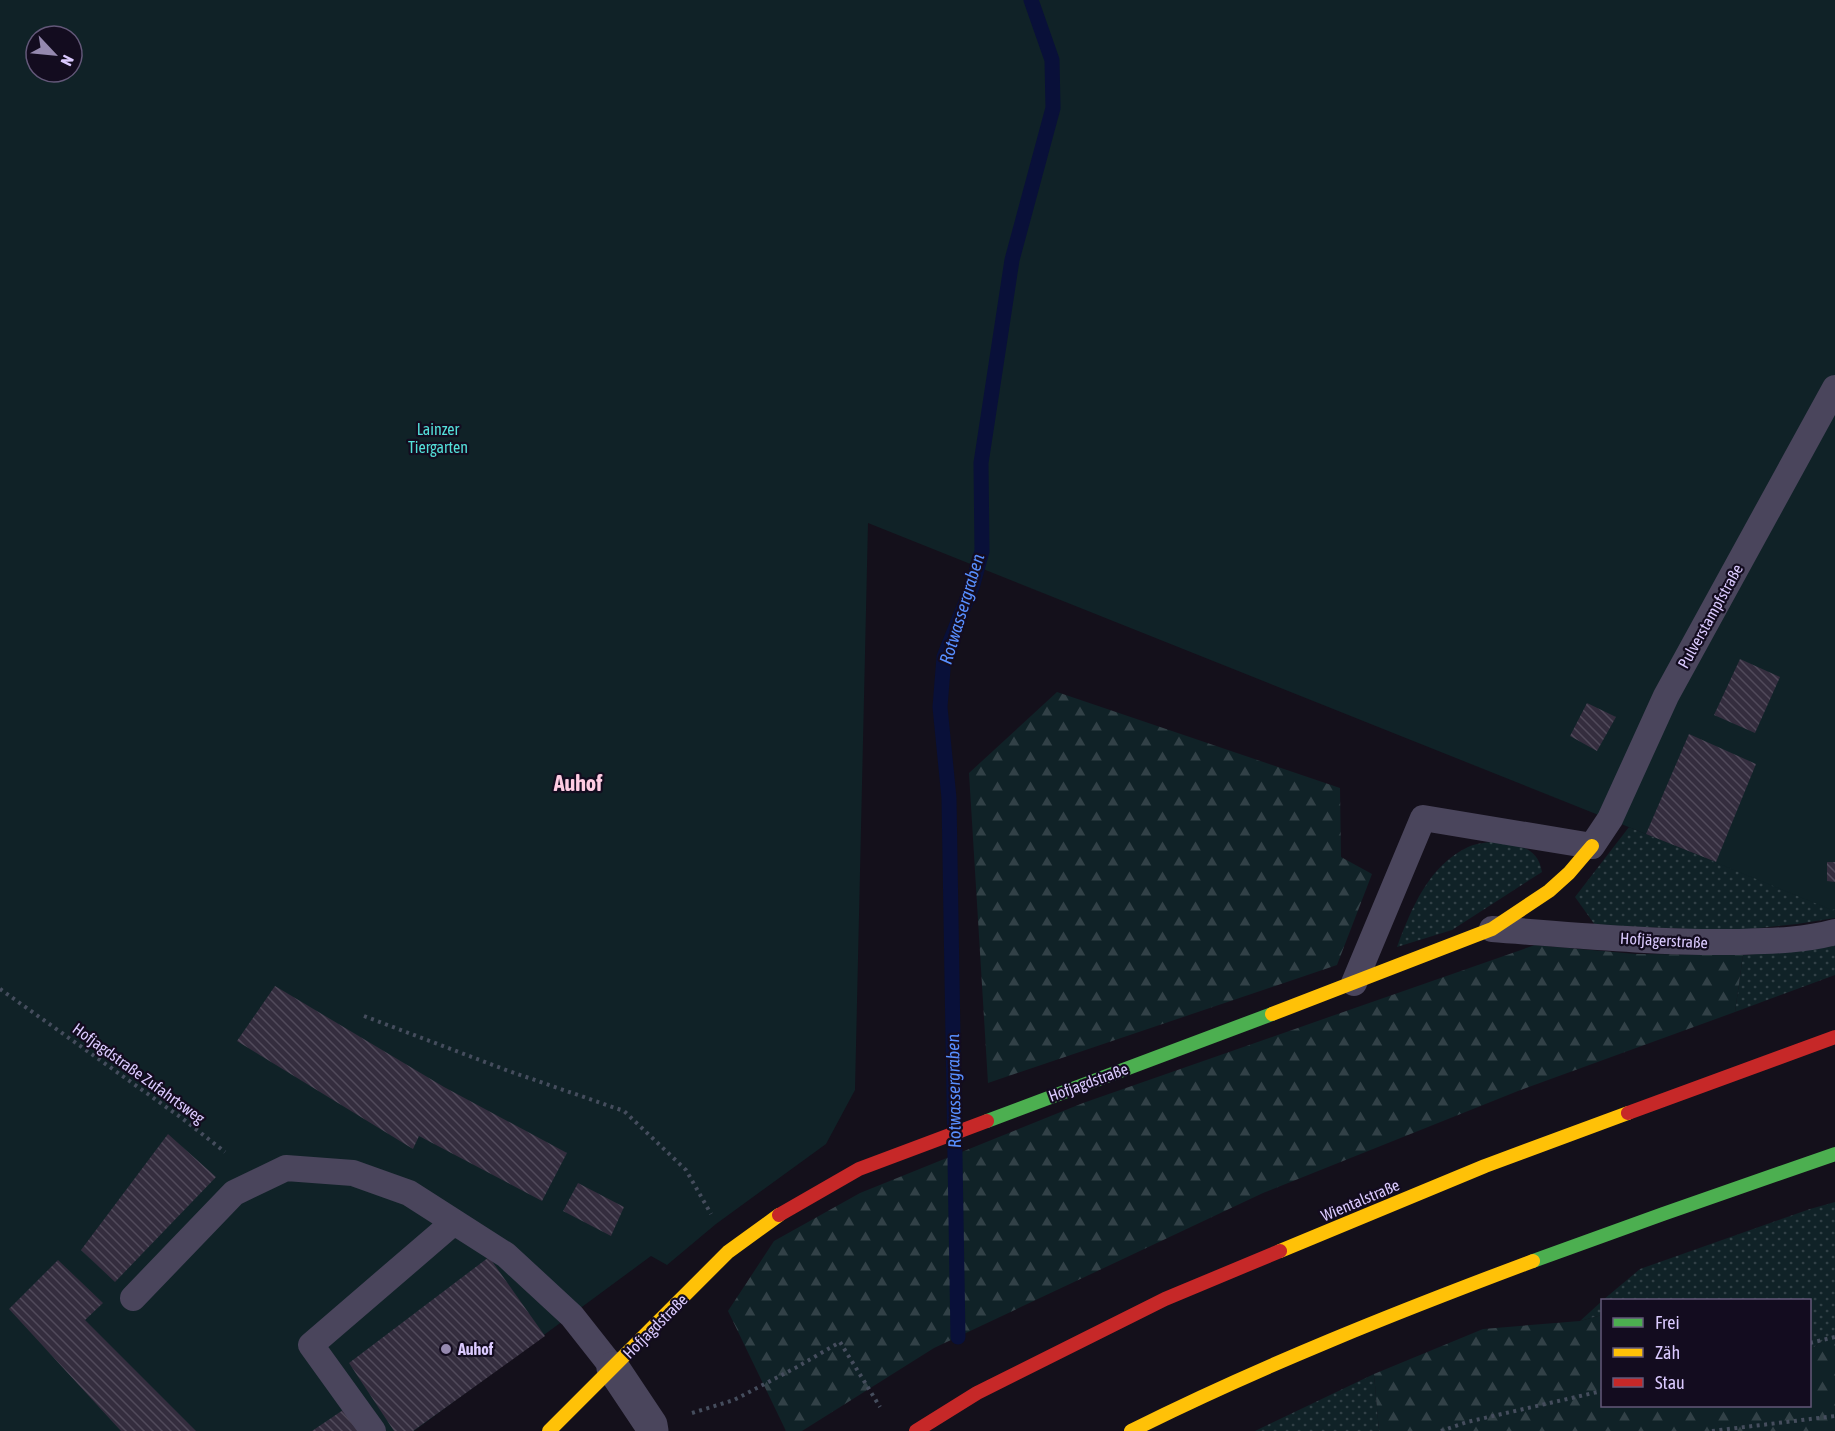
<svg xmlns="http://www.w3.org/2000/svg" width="1835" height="1431" font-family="'Asap Condensed',sans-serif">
	<defs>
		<pattern id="grass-dots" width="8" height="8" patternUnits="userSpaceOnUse" patternTransform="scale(1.5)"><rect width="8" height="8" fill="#102227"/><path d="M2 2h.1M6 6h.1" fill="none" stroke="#324147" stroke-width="1.8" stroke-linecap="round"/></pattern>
		<pattern id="forest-firs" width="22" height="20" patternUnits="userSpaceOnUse" patternTransform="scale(1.5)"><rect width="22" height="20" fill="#102227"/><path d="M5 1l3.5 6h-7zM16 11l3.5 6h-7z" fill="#324147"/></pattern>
		<pattern id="building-back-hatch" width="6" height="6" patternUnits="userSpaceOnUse" patternTransform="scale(1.5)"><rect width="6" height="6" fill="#342d3e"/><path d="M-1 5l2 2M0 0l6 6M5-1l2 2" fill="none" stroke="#514a5b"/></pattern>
	</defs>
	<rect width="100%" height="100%" fill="#14101b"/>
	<path fill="url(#grass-dots)" d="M 1835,338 L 1835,918 L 1797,924 L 1733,931 L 1595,925 L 1575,897 L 1629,827 L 1716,862 Z
		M 1505,841 C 1524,848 1538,849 1542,872 L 1452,930 L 1397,947 C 1411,909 1429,865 1468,847 C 1480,842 1493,842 1505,841 Z
		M 1835,942 L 1835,975 L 1735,1012 L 1743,955 L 1799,950 Z
		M 1835,1202 L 1835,1332 L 1810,1350 L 1810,1300 L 1603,1300 L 1640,1269 L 1810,1209 Z
		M 1602,1301 L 1602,1315 L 1580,1321 Z
		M 1374,1374 L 1379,1431 L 1255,1431 Z"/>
	<path fill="url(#forest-firs)" d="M 1057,692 L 1340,788 L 1341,857 L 1372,874 L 1337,965 L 988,1083 L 969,773 Z
		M 1535,945 L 1636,954 L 1743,955 L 1735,1012 L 1518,1091 L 1263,1193 L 934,1348 L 802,1431 L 786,1431 L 728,1311 L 774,1241 L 860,1193 L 1083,1103 Z
		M 1602,1315 L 1602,1406 L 1810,1406 L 1810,1350 L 1835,1332 L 1835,1431 L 1379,1431 L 1374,1374 L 1483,1329 L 1580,1321 Z"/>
	<path fill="#102227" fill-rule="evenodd" d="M 0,0 L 1835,0 L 1835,909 L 1832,910 L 1646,834 L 868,523 L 855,1090 L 826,1144 L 716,1224 L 667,1265 L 651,1256 L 414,1431 L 0,1431 ZM 36,36 L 72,36 L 72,72 L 36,72 Z"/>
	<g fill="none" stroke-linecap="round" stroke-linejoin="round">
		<path stroke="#091039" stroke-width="15" d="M 958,1337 L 949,798 L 940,707 L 944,657 L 973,584 L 982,551 L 981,463 L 1012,260 L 1053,108 L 1052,60 L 1031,0"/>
	</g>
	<path fill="url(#building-back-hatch)" d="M 1740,659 L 1780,677 L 1755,733 L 1714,715 Z
		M 1587,703 L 1616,717 L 1597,751 L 1570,736 Z
		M 1689,734 L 1756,764 L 1716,862 L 1646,834 Z
		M 1827,862 L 1835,862 L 1835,882 L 1827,881 Z
		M 275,986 L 444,1087 L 567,1153 L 542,1201 L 419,1136 L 413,1149 L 237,1041 Z
		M 168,1134 L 216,1177 L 115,1282 L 81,1250 Z
		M 578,1183 L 624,1207 L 611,1236 L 563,1211 Z
		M 489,1257 L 545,1336 L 413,1431 L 394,1431 L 349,1363 Z
		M 58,1260 L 103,1303 L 85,1320 L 196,1431 L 121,1431 L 9,1309 Z
		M 343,1410 L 359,1431 L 312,1431 Z"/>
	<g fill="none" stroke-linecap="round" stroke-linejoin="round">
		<path stroke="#454d5d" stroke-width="4" stroke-dasharray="3 4.5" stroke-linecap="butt" d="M 0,989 L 183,1119 L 225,1152
			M 364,1016 L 506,1070 L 624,1111 L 686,1170 L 711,1214
			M 1810,1343 L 1835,1337
			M 692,1413 L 734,1400 L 797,1367 L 840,1342 L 880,1407
			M 1441,1431 L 1467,1422 L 1602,1391
			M 1712,1431 L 1835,1416"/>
		<path stroke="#4a455c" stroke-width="26" d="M 1492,929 C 1573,935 1654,943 1735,942 C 1768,941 1802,941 1835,932
			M 1354,983 L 1423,818 L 1592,846 L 1610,819 L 1666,696 L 1835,388
			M 133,1298 L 234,1193 L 286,1168 L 353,1173 L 409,1193 L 506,1255 L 572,1316 L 613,1368
			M 373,1431 L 311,1345 L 454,1222"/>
		<path stroke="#4a455c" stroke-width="33" d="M 613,1368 L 651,1425 L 652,1431"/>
		<path stroke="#4caf50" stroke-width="14" d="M 987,1121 L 1272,1014
			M 1533,1261 L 1663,1214 L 1835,1154"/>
		<path stroke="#ffc107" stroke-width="14" d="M 1272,1014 L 1492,929 L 1549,891 L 1569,873 L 1592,846
			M 1280,1251 L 1485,1166 L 1628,1113
			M 549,1431 L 728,1252 L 779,1215
			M 1131,1431 C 1261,1366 1397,1312 1533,1261"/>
		<path stroke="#c62828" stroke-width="14" d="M 1628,1113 L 1835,1037
			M 779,1215 L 859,1169 L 987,1121
			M 916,1431 L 977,1393 L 1165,1299 L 1280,1251"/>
	</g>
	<circle fill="#9589af" stroke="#130c1f" stroke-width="2" cx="446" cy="1349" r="6"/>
	<g text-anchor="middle" stroke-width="4.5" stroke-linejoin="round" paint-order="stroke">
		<g font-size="16" fill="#54e0da" stroke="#130c1f">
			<text x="438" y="435">Lainzer<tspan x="438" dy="18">Tiergarten</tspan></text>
		</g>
		<g font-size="16" fill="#dbcaff" stroke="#130c1f">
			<text transform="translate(1710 616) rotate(-61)" y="6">Pulverstampfstraße</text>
			<text transform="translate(1664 940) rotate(3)" y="6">Hofjägerstraße</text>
			<text transform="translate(139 1073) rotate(36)" y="6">Hofjagdstraße Zufahrtsweg</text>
			<text transform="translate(1088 1082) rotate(-20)" y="6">Hofjagdstraße</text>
			<text transform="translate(1360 1200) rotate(-23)" y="6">Wientalstraße</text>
			<text transform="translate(655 1326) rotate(-45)" y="6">Hofjagdstraße</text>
		</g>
		<g font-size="16" font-weight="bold" fill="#dbcaff" stroke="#130c1f" text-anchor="start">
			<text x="458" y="1355">Auhof</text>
		</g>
		<g font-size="18" font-style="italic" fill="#588fff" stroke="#130c1f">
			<text transform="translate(962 609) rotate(-73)" y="6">Rotwassergraben</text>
			<text transform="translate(954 1091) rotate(-91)" y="6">Rotwassergraben</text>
		</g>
		<g font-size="22" font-weight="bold" fill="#ffcce2" stroke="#130c1f">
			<text x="578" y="791">Auhof</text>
		</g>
	</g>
	<rect x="1601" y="1299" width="210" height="108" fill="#130c1f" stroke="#635879" stroke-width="1.5"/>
	<rect x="1613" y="1318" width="30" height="9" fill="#4caf50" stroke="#635879" stroke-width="1.5"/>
	<text x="1655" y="1329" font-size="18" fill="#dbcaff">Frei</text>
	<rect x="1613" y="1348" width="30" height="9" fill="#ffc107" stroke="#635879" stroke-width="1.5"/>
	<text x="1655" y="1359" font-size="18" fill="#dbcaff">Zäh</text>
	<rect x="1613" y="1378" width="30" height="9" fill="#c62828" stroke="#635879" stroke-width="1.5"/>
	<text x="1655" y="1389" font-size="18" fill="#dbcaff">Stau</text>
	<g transform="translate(54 54) rotate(116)"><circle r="28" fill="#130c1f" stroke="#635879" stroke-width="1.5"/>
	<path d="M0-4.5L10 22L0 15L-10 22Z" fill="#9589af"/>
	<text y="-9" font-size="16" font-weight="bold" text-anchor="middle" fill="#dbcaff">N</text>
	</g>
</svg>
